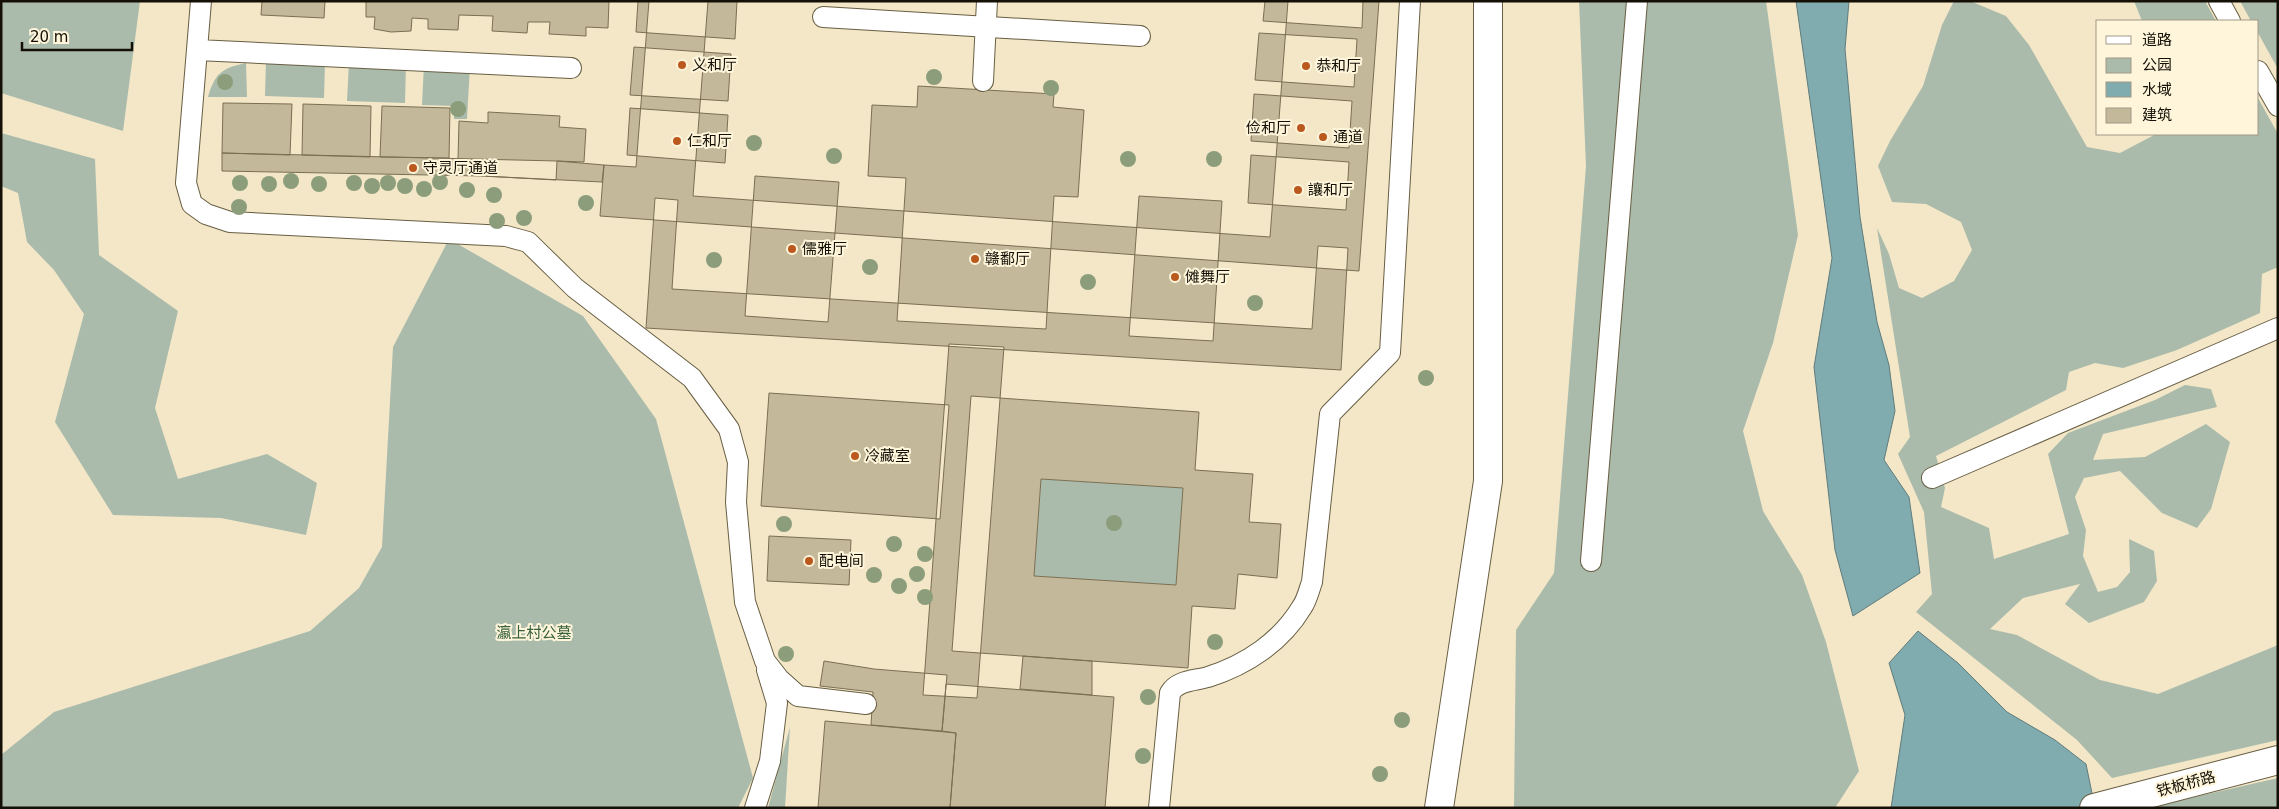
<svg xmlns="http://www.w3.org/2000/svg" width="2279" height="809" font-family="'DejaVu Sans','Noto Sans SC',sans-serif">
	<rect width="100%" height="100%" fill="#f3e7c8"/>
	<path fill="#aabbab" d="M 1,1 L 140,1 L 123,131 L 1,93 Z
		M 1579,1 L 1766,1 L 1798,235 L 1773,343 L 1743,431 L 1763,511 L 1802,575 L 1826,642 L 1859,771 L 1835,808 L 1514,808 L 1516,630 L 1554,573 L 1586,166 Z
		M 1954,1 L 1970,1 L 2006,16 L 2029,45 L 2087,147 L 2120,153 L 2156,134 L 2258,134 L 2258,98 L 2278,134 L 2278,267 L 2262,274 L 2260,313 L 2177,350 L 2123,368 L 2095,363 L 2069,372 L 2066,390 L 1936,456 L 1945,488 L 1941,507 L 1989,528 L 1994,559 L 2069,534 L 2048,454 L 2068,433 L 2155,400 L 2185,385 L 2211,389 L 2217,407 L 2103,434 L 2093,460 L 2145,457 L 2206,424 L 2230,442 L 2211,509 L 2197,528 L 2162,513 L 2120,471 L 2084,478 L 2075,497 L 2086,530 L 2083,556 L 2098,592 L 2117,587 L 2130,572 L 2129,539 L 2154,551 L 2157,581 L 2144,602 L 2089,623 L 2065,604 L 2080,584 L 2023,598 L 1990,629 L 2017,635 L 2100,680 L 2158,694 L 2278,645 L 2278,740 L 2112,778 L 2077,740 L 1916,612 L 1932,594 L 1924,512 L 1898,454 L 1910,437 L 1877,228 L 1889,254 L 1899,288 L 1922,298 L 1954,281 L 1972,250 L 1961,222 L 1926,204 L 1892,202 L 1878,166 L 1890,141 L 1923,86 L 1942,25 Z
		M 2134,1 L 2205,1 L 2216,21 L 2142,21 Z
		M 2240,1 L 2278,1 L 2278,69 L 2258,33 L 2258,21 L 2251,21 Z
		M 266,60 L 325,62 L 324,98 L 265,96 Z
		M 349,62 L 406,64 L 405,103 L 347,101 Z
		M 246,63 L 247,97 L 208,97 C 215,73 222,68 246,63 Z
		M 424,64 L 470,66 L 467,119 L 454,119 L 454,106 L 422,105 Z
		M 1,133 L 95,159 L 99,255 L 178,311 L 155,408 L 178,479 L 267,454 L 317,483 L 306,535 L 221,518 L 113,515 L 55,422 L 84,314 L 54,270 L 27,242 L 18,193 L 1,186 Z
		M 449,239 L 583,316 L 656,419 L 753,778 L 738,808 L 1,808 L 1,755 L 54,712 L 310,631 L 359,588 L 382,547 L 393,347 Z
		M 1041,479 L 1183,488 L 1176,585 L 1034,576 Z
		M 790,727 L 785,808 L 768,808 Z
		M 2278,778 L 2278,808 L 2146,808 Z"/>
	<path fill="#80abaf" stroke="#607c7c" d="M 1796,1 L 1849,1 L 1845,49 L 1860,217 L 1877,322 L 1889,365 L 1895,411 L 1884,460 L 1909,497 L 1920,573 L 1853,616 L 1835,550 L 1814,367 L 1832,258 Z
		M 1918,631 L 1958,663 L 2007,712 L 2055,740 L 2086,764 L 2095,808 L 1891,808 L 1905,715 L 1889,663 Z"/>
	<path fill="#c4b89a" stroke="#7a6f53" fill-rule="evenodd" d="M 262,1 L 325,1 L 324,18 L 261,15 Z
		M 366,1 L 609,1 L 608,28 L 586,27 L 586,36 L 549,34 L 550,22 L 528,22 L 527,33 L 492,31 L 493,16 L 459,15 L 458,30 L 428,29 L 428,19 L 412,18 L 411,31 L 391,32 L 374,29 L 375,17 L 366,17 Z
		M 638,1 L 737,1 L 735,39 L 636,32 Z
		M 649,1 L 708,1 L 693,196 L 1270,237 L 1288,1 L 1379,1 L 1359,271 L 600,216 L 604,165 L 636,167 Z
		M 1265,1 L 1363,1 L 1362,28 L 1263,21 Z
		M 1259,33 L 1357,39 L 1354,87 L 1255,80 Z
		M 634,47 L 731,54 L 728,101 L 630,95 Z
		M 918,86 L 1054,94 L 1053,107 L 1084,110 L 1078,197 L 1054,196 L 1046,329 L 897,321 L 906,178 L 868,176 L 872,105 L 917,107 Z
		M 1254,94 L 1352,101 L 1349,148 L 1251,141 Z
		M 223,103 L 292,104 L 290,155 L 222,153 Z
		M 303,104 L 371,106 L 370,157 L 302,155 Z
		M 382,106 L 450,108 L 449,158 L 380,157 Z
		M 630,108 L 728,115 L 725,163 L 627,155 Z
		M 488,112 L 560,116 L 559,127 L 586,129 L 584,162 L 557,161 L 556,180 L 482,176 L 483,160 L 458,159 L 459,121 L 488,123 Z
		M 222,153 L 557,161 L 604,165 L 602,182 L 482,176 L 222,171 Z
		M 1251,155 L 1349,162 L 1346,210 L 1248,203 Z
		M 755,176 L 839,182 L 828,322 L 745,316 Z
		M 1139,196 L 1222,201 L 1213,341 L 1129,336 Z
		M 655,198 L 678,200 L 672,289 L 1312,329 L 1318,246 L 1348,248 L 1341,370 L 646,328 Z
		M 949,344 L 1004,347 L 977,698 L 923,695 Z
		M 769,393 L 949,405 L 940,519 L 761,506 Z
		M 971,396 L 1199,412 L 1195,470 L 1253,474 L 1249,522 L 1281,524 L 1277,578 L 1238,574 L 1235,609 L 1192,606 L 1188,668 L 952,651 ZM 1041,479 L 1183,488 L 1176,585 L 1034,576 Z
		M 769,536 L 851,540 L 849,585 L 767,581 Z
		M 1023,656 L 1092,661 L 1092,695 L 1020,689 Z
		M 824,661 L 874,669 L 947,675 L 942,731 L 871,725 L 873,692 L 820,686 Z
		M 946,684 L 1114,697 L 1105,808 L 950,808 L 956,733 L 942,731 Z
		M 825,721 L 956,733 L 950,808 L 818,808 Z"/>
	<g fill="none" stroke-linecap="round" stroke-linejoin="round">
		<defs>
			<path id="service" d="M 201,1 L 186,183 L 192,204 L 206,214 L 230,222 L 506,236 L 528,242 L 575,288 L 692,378 L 729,429 L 738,462 L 736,502 L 745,602 L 765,661 L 779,679 L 798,696 L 866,704
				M 2219,1 L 2230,21
				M 823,17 L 1140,36
				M 197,50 L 571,68
				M 2258,71 L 2278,106
				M 983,81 L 987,1
				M 1932,478 L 2278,328
				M 1591,561 L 1637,1
				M 755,808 L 770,761 L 777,703 L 767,670
				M 1159,808 L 1170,693 C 1178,680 1194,681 1208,677 C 1246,665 1281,642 1302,607 C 1307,600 1309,590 1312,582 L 1330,414 L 1390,353 L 1410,1"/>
			<path id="minor" d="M 1439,808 L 1488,481 L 1488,1"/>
			<path id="tertiary" d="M 2094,808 L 2278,760"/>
		</defs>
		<use href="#service" stroke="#685e43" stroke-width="22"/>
		<use href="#minor" stroke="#685e43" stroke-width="30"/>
		<use href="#tertiary" stroke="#685e43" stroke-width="30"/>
		<use href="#service" stroke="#fff" stroke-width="20"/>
		<use href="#minor" stroke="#fff" stroke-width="28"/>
		<use href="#tertiary" stroke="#fff" stroke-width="28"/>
	</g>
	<g fill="#8c9d7b">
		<circle cx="934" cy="77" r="8"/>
		<circle cx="225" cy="82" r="8"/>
		<circle cx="1051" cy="88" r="8"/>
		<circle cx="458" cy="109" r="8"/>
		<circle cx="754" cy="143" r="8"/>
		<circle cx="834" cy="156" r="8"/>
		<circle cx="1128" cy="159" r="8"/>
		<circle cx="1214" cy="159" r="8"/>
		<circle cx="291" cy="181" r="8"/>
		<circle cx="440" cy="182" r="8"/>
		<circle cx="240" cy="183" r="8"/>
		<circle cx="354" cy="183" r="8"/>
		<circle cx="388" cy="183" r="8"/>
		<circle cx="269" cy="184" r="8"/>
		<circle cx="319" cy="184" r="8"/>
		<circle cx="372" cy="186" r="8"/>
		<circle cx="405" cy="186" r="8"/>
		<circle cx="424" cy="189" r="8"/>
		<circle cx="467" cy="190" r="8"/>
		<circle cx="494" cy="195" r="8"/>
		<circle cx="586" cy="203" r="8"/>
		<circle cx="239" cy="207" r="8"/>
		<circle cx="524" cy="218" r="8"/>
		<circle cx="497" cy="221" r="8"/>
		<circle cx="714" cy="260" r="8"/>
		<circle cx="870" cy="267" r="8"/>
		<circle cx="1088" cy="282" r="8"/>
		<circle cx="1255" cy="303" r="8"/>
		<circle cx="1426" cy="378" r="8"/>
		<circle cx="1114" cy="523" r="8"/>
		<circle cx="784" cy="524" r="8"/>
		<circle cx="894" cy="544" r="8"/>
		<circle cx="925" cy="554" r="8"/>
		<circle cx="917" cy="574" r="8"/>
		<circle cx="874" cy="575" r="8"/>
		<circle cx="899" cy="586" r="8"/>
		<circle cx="925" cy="597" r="8"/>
		<circle cx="1215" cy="642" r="8"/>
		<circle cx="786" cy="654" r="8"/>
		<circle cx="1148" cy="697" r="8"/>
		<circle cx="1402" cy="720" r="8"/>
		<circle cx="1143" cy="756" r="8"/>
		<circle cx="1380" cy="774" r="8"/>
	</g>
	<g fill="#bb581e" stroke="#fef5db" stroke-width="2">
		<circle cx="682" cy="65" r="5"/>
		<circle cx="1306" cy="66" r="5"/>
		<circle cx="1301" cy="128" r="5"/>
		<circle cx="1323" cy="137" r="5"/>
		<circle cx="677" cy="141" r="5"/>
		<circle cx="413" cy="168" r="5"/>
		<circle cx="1298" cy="190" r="5"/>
		<circle cx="792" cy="249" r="5"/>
		<circle cx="975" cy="259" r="5"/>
		<circle cx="1175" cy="277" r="5"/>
		<circle cx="855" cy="456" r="5"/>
		<circle cx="809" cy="561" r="5"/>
	</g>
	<g text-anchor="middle" stroke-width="4" stroke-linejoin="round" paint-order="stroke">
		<g font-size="15" fill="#141006" stroke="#fef5db" text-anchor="start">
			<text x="692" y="70">义和厅</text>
			<text x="1316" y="71">恭和厅</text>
			<text x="1291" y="133" text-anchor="end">俭和厅</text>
			<text x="1333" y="142">通道</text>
			<text x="687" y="146">仁和厅</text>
			<text x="423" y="173">守灵厅通道</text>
			<text x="1308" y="195">讓和厅</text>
			<text x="802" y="254">儒雅厅</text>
			<text x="985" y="264">赣鄱厅</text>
			<text x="1185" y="282">傩舞厅</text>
			<text x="865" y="461">冷藏室</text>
			<text x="819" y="566">配电间</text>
		</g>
		<g font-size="15" fill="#37613c" stroke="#fef5db">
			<text x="534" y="638">瀛上村公墓</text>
		</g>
		<g font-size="15" fill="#141006" stroke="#fef5db">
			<text transform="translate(2186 784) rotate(-15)" y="5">铁板桥路</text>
		</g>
	</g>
	<rect width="2279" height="809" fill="none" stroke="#141006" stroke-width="5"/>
	<rect x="2096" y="20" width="162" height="115" fill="#fef5db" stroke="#a09986"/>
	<rect x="2106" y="36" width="25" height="8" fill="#ffffff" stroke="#a09986"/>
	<text x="2142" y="45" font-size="15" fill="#141006">道路</text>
	<rect x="2106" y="58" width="25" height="15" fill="#aabbab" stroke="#a09986"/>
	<text x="2142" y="70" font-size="15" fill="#141006">公园</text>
	<rect x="2106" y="82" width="25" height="15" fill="#80abaf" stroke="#a09986"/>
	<text x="2142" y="95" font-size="15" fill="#141006">水域</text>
	<rect x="2106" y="108" width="25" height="15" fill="#c4b89a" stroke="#a09986"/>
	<text x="2142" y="120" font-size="15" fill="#141006">建筑</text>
	<path d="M22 42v8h110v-8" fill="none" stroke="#141006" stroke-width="2.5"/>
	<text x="30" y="42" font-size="15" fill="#141006" stroke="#fef5db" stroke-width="4" paint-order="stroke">20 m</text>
</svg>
